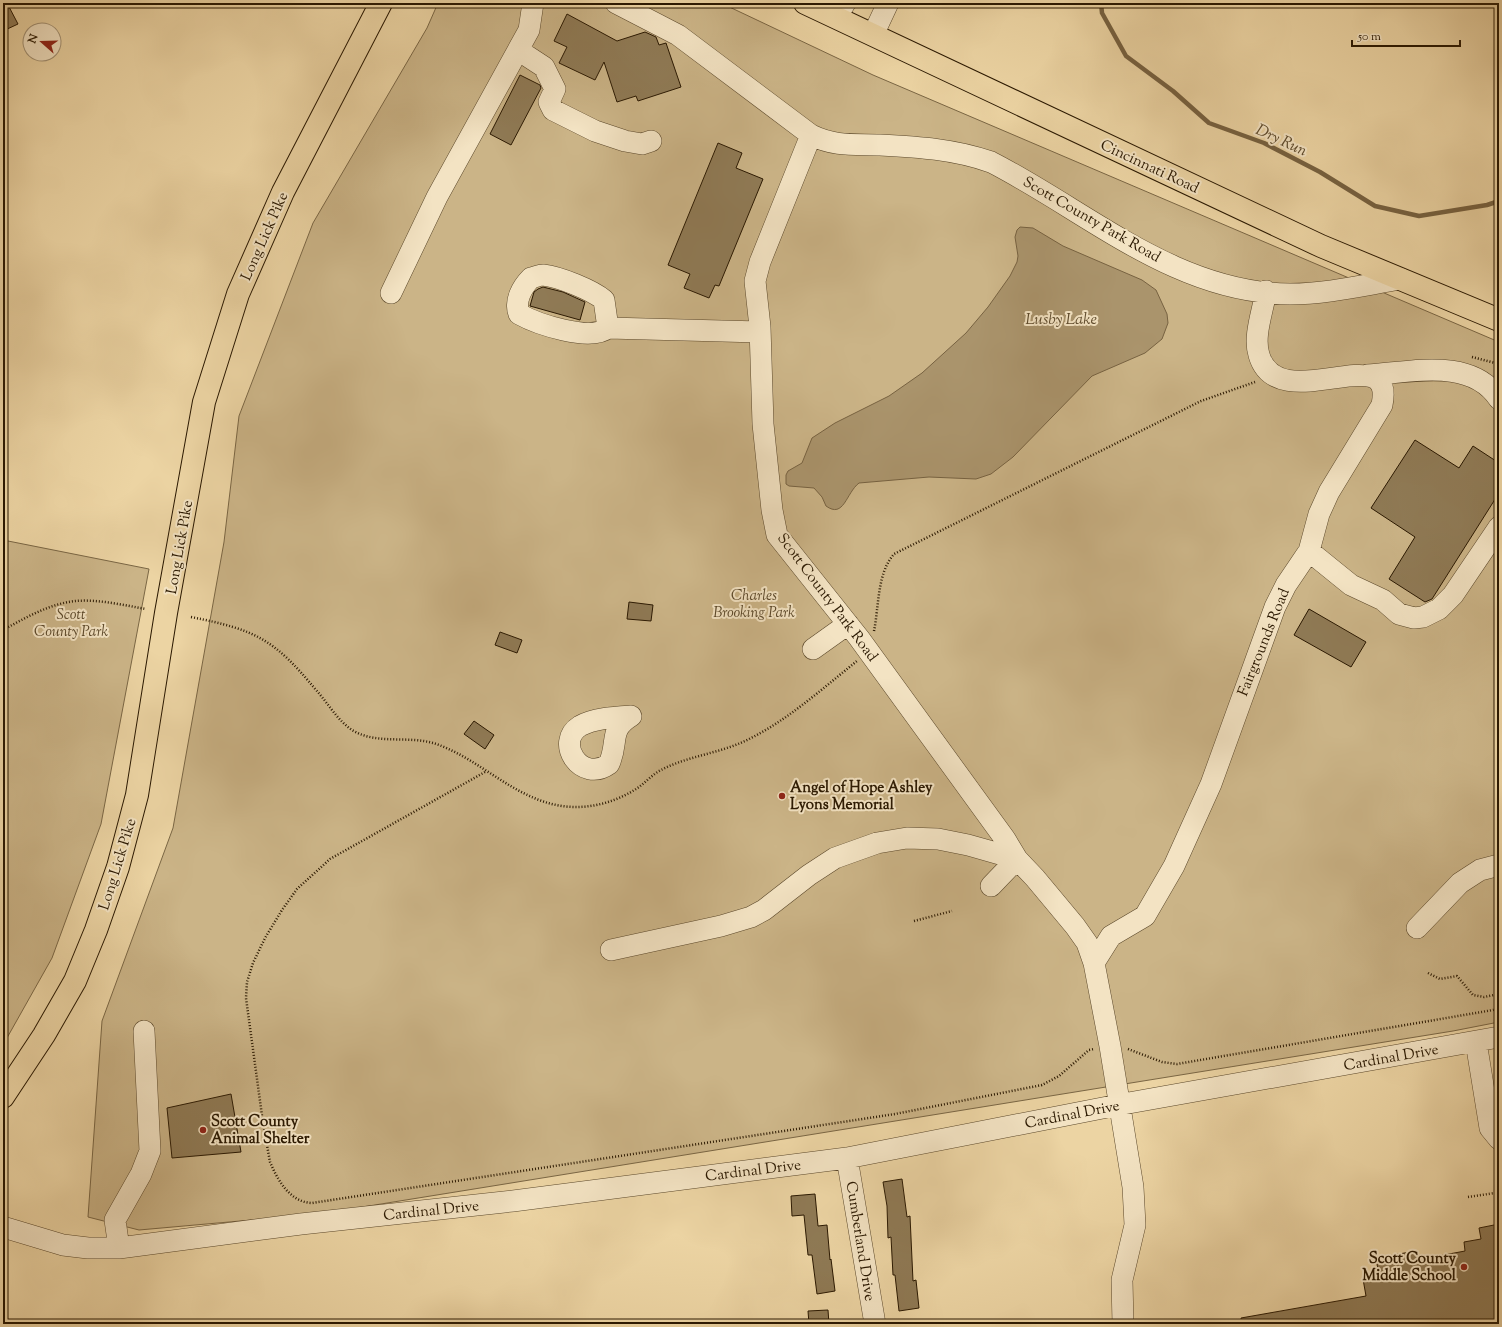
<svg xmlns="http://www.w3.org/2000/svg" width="1502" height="1327" font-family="'Sorts Mill Goudy',serif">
	<rect width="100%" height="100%" fill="#ecd4a3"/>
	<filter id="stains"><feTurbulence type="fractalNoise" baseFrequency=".005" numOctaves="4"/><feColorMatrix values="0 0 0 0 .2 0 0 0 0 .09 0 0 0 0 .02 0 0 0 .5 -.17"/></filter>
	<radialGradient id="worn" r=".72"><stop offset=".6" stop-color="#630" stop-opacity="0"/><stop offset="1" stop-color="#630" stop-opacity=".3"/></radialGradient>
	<path fill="#cbb487" stroke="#7a6644" d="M 438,3 L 721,3 L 873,75 L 1499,342 L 1499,1022 L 1453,1031 L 319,1214 L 139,1230 L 88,1217 L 102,1021 L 173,828 L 224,542 L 239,416 L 313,223 L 427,28 Z
		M 3,540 L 149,569 L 101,824 L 52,958 L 3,1045 Z"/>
	<path fill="#aa946c" stroke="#776241" d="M 1020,227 L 1033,228 L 1063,246 L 1142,280 L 1156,290 L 1167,314 L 1168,323 L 1162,339 L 1145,353 L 1092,376 L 1013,457 L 991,474 L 976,479 L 929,477 L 859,483 C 846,493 844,519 826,506 L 822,497 L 814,488 L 789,486 L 786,484 L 786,475 L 788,471 L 802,463 L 812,438 L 835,423 L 889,396 L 922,373 L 966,333 L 988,307 L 1010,276 L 1017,262 L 1018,256 L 1015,237 L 1017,230 Z"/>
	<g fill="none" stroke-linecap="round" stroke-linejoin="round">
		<path stroke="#776241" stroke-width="4.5" d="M 1101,3 L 1102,13 L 1126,56 L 1173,91 L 1209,123 L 1264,143 L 1320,172 L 1375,206 L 1419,216 L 1487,205 L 1499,201"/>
	</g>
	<path fill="#8f7a55" stroke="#2a1801" d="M 3,3 L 7,3 L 18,24 L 3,31 Z
		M 567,14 L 617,41 L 645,32 L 656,37 L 659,45 L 666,43 L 681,87 L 638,101 L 636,96 L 617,102 L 604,62 L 595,80 L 559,63 L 567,47 L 554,41 Z
		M 520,75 L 540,85 L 541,88 L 511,145 L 490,134 Z
		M 718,143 L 742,153 L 736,168 L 763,179 L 719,286 L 715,285 L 709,298 L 684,288 L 690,274 L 668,265 Z
		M 543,287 L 563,292 L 585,302 L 580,320 L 530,306 L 534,292 L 538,289 Z
		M 1415,440 L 1459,468 L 1473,446 L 1499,463 L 1499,493 L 1432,599 L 1425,602 L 1389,579 L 1415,537 L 1371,508 Z
		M 629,602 L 653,605 L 651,621 L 627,619 Z
		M 1309,609 L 1366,642 L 1351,667 L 1294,635 Z
		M 500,632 L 522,640 L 517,653 L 495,645 Z
		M 474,721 L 494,735 L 485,749 L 464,734 Z
		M 231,1094 L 241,1152 L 172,1158 L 167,1108 Z
		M 902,1179 L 907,1217 L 910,1216 L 913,1281 L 916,1280 L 919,1308 L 899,1311 L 895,1275 L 893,1275 L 891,1237 L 888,1238 L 887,1206 L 883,1182 Z
		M 815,1194 L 818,1226 L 827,1225 L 830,1260 L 831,1259 L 835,1291 L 817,1294 L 812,1255 L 808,1255 L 804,1215 L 792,1216 L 791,1196 Z
		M 1499,1224 L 1499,1324 L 1242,1324 L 1241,1318 L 1366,1296 L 1363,1279 L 1379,1276 L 1376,1258 L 1416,1251 L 1417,1260 L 1465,1251 L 1464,1242 L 1481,1239 L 1479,1228 Z
		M 828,1310 L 829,1324 L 809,1324 L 808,1311 Z"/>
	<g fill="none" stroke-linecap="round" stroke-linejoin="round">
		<defs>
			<path id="minor" d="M 616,3 L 678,35 L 811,135 C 836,147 854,144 880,145 C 918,147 954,149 991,162 C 1087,211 1175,293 1290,294 C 1327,294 1364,285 1401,279
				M 836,17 L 845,3
				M 873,35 L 888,3
				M 518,50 L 544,67 L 555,89 L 549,102 L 553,110 L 595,131 L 625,141 L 642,144 L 651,141
				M 811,135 L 760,262 L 755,281 L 760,327 L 763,424 L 772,510 L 777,535 L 859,638 L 1005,839 L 1017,859 L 991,886
				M 391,293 L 437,197 L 529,30 L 533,3
				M 608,328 L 604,300 C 592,290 560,277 543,275 C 540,275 535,277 531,278 C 522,287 514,301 519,314 C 537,324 590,342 608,328 L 760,332
				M 1367,375 C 1409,373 1471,356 1499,399
				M 1309,551 L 1351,585 L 1383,600 L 1399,614 L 1414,618 L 1423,617 L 1439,609 L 1453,595 L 1499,527
				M 813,649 L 848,624
				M 631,716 C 608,730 619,742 609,764 C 581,784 554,742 580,726 C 594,718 615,717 631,716 Z
				M 1417,928 L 1460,883 L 1480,870 L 1499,865
				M 611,950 L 721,926 L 751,917 L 764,910 L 809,875 L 835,858 L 877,843 L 907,838 L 938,839 L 968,845 L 1017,859 L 1035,878 L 1075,926 L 1087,943 L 1094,963 L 1110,1046 L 1133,1187 L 1135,1225 L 1122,1280 L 1123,1324
				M 1094,963 L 1111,936 L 1145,916 L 1174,866 L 1211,784 L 1275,607 L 1286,585 L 1309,551 L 1319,514 L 1329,492 L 1382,405 C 1396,335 1278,420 1259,355 C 1253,336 1263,311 1266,291
				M 1476,1042 L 1490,1128 L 1499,1139
				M 847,1158 L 875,1324
				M 3,1227 L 63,1245 L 88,1248 L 119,1248 L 301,1224 L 513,1201 L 847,1158 L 1123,1104 L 1499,1037
				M 119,1248 L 115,1220 L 141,1174 L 150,1151 L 144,1031"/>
			<path id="major" d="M 805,3 L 1321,246 L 1499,320
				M 3,1097 L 44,1035 L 75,981 L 96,930 L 118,867 L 137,795 L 166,613 L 204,402 L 238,294 L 283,192 L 381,3"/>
		</defs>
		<use href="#minor" stroke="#5a472a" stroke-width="22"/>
		<use href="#major" stroke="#2a1801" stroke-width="24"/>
		<path stroke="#2a1801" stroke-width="2.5" stroke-dasharray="1 2" stroke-linecap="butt" d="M 1472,357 L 1499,364
			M 191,617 C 256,630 274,639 316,690 C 328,703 337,720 352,730 C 378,746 411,734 439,745 C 482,761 515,799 562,806 C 589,810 617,802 639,787 C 647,781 654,773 663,769 C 691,755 723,753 751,738 C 789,719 823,688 857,661
			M 3,630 C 25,618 49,604 75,601 C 98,599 123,605 146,609
			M 874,631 C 879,607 877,573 894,554 L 1201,401 L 1255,382
			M 485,772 L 330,859 L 297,889 L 282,910 L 265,938 L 253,963 L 247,982 L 246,998 L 263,1123 L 270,1162 C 278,1181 290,1202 312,1203 L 895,1114 L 1042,1085 L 1059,1076 L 1089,1050 L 1094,1049
			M 914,921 L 952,911
			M 1428,973 L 1440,979 L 1457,976 L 1473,995 L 1484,997 L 1499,994
			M 1128,1049 L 1162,1062 L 1177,1064 L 1499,1009
			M 1468,1197 L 1495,1193"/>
		<use href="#minor" stroke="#f3e3c3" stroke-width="21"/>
		<use href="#major" stroke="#ecd4a3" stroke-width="22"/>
	</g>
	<g fill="#8f2418" stroke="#f3e3c3" stroke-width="1.5">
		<circle cx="782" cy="796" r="4"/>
		<circle cx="203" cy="1130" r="4"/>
		<circle cx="1464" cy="1267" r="4"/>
	</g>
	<g text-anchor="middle" stroke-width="4" stroke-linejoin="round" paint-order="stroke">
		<g font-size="15" fill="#2a1801" stroke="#f3e3c3">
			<text transform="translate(1150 166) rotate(25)" y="5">Cincinnati Road</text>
			<text transform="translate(1092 219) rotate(30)" y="5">Scott County Park Road</text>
			<text transform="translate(264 236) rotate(-66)" y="5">Long Lick Pike</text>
			<text transform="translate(179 547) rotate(-80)" y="5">Long Lick Pike</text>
			<text transform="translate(828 597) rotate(53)" y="5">Scott County Park Road</text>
			<text transform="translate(1263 642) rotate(-68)" y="5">Fairgrounds Road</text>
			<text transform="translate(117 864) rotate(-73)" y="5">Long Lick Pike</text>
			<text transform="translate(1391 1057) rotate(-10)" y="5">Cardinal Drive</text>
			<text transform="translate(1072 1114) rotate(-11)" y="5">Cardinal Drive</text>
			<text transform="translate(753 1170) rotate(-7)" y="5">Cardinal Drive</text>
			<text transform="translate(431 1210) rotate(-6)" y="5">Cardinal Drive</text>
			<text transform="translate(861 1241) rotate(81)" y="5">Cumberland Drive</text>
		</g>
		<g font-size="15" font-style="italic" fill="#5a4729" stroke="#f3e3c3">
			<text x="754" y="600">Charles<tspan x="754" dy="17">Brooking Park</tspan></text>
			<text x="71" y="619">Scott<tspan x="71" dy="17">County Park</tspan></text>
		</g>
		<g font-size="15" font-weight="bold" fill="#2a1801" stroke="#f3e3c3" text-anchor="start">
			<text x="790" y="792">Angel of Hope Ashley<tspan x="790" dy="17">Lyons Memorial</tspan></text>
			<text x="211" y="1126">Scott County<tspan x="211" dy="17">Animal Shelter</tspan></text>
			<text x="1456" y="1263" text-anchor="end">Scott County<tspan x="1456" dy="17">Middle School</tspan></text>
		</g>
		<g font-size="16" font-style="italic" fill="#5d4a2c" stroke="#f3e3c3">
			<text transform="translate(1282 139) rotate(25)" y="6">Dry Run</text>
			<text x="1061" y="324">Lusby Lake</text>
		</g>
	</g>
	<rect width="1502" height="1327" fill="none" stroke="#ecd4a3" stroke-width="16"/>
	<rect x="4" y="4" width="1494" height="1319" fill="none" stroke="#2a1801" stroke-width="2"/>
	<rect x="8" y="8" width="1486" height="1311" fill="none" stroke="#2a1801"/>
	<g transform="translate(42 42) rotate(290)"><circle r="19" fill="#f3e3c3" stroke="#a39275"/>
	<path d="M0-3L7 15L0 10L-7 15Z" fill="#8f2418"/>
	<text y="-6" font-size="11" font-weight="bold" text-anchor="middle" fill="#2a1801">N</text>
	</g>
	<path d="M1352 40v6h108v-6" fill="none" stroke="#2a1801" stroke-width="2"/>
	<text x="1358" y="40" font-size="12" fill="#2a1801" stroke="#f3e3c3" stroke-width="3" paint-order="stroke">50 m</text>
	<rect width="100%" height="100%" filter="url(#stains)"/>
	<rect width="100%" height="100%" fill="url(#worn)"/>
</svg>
